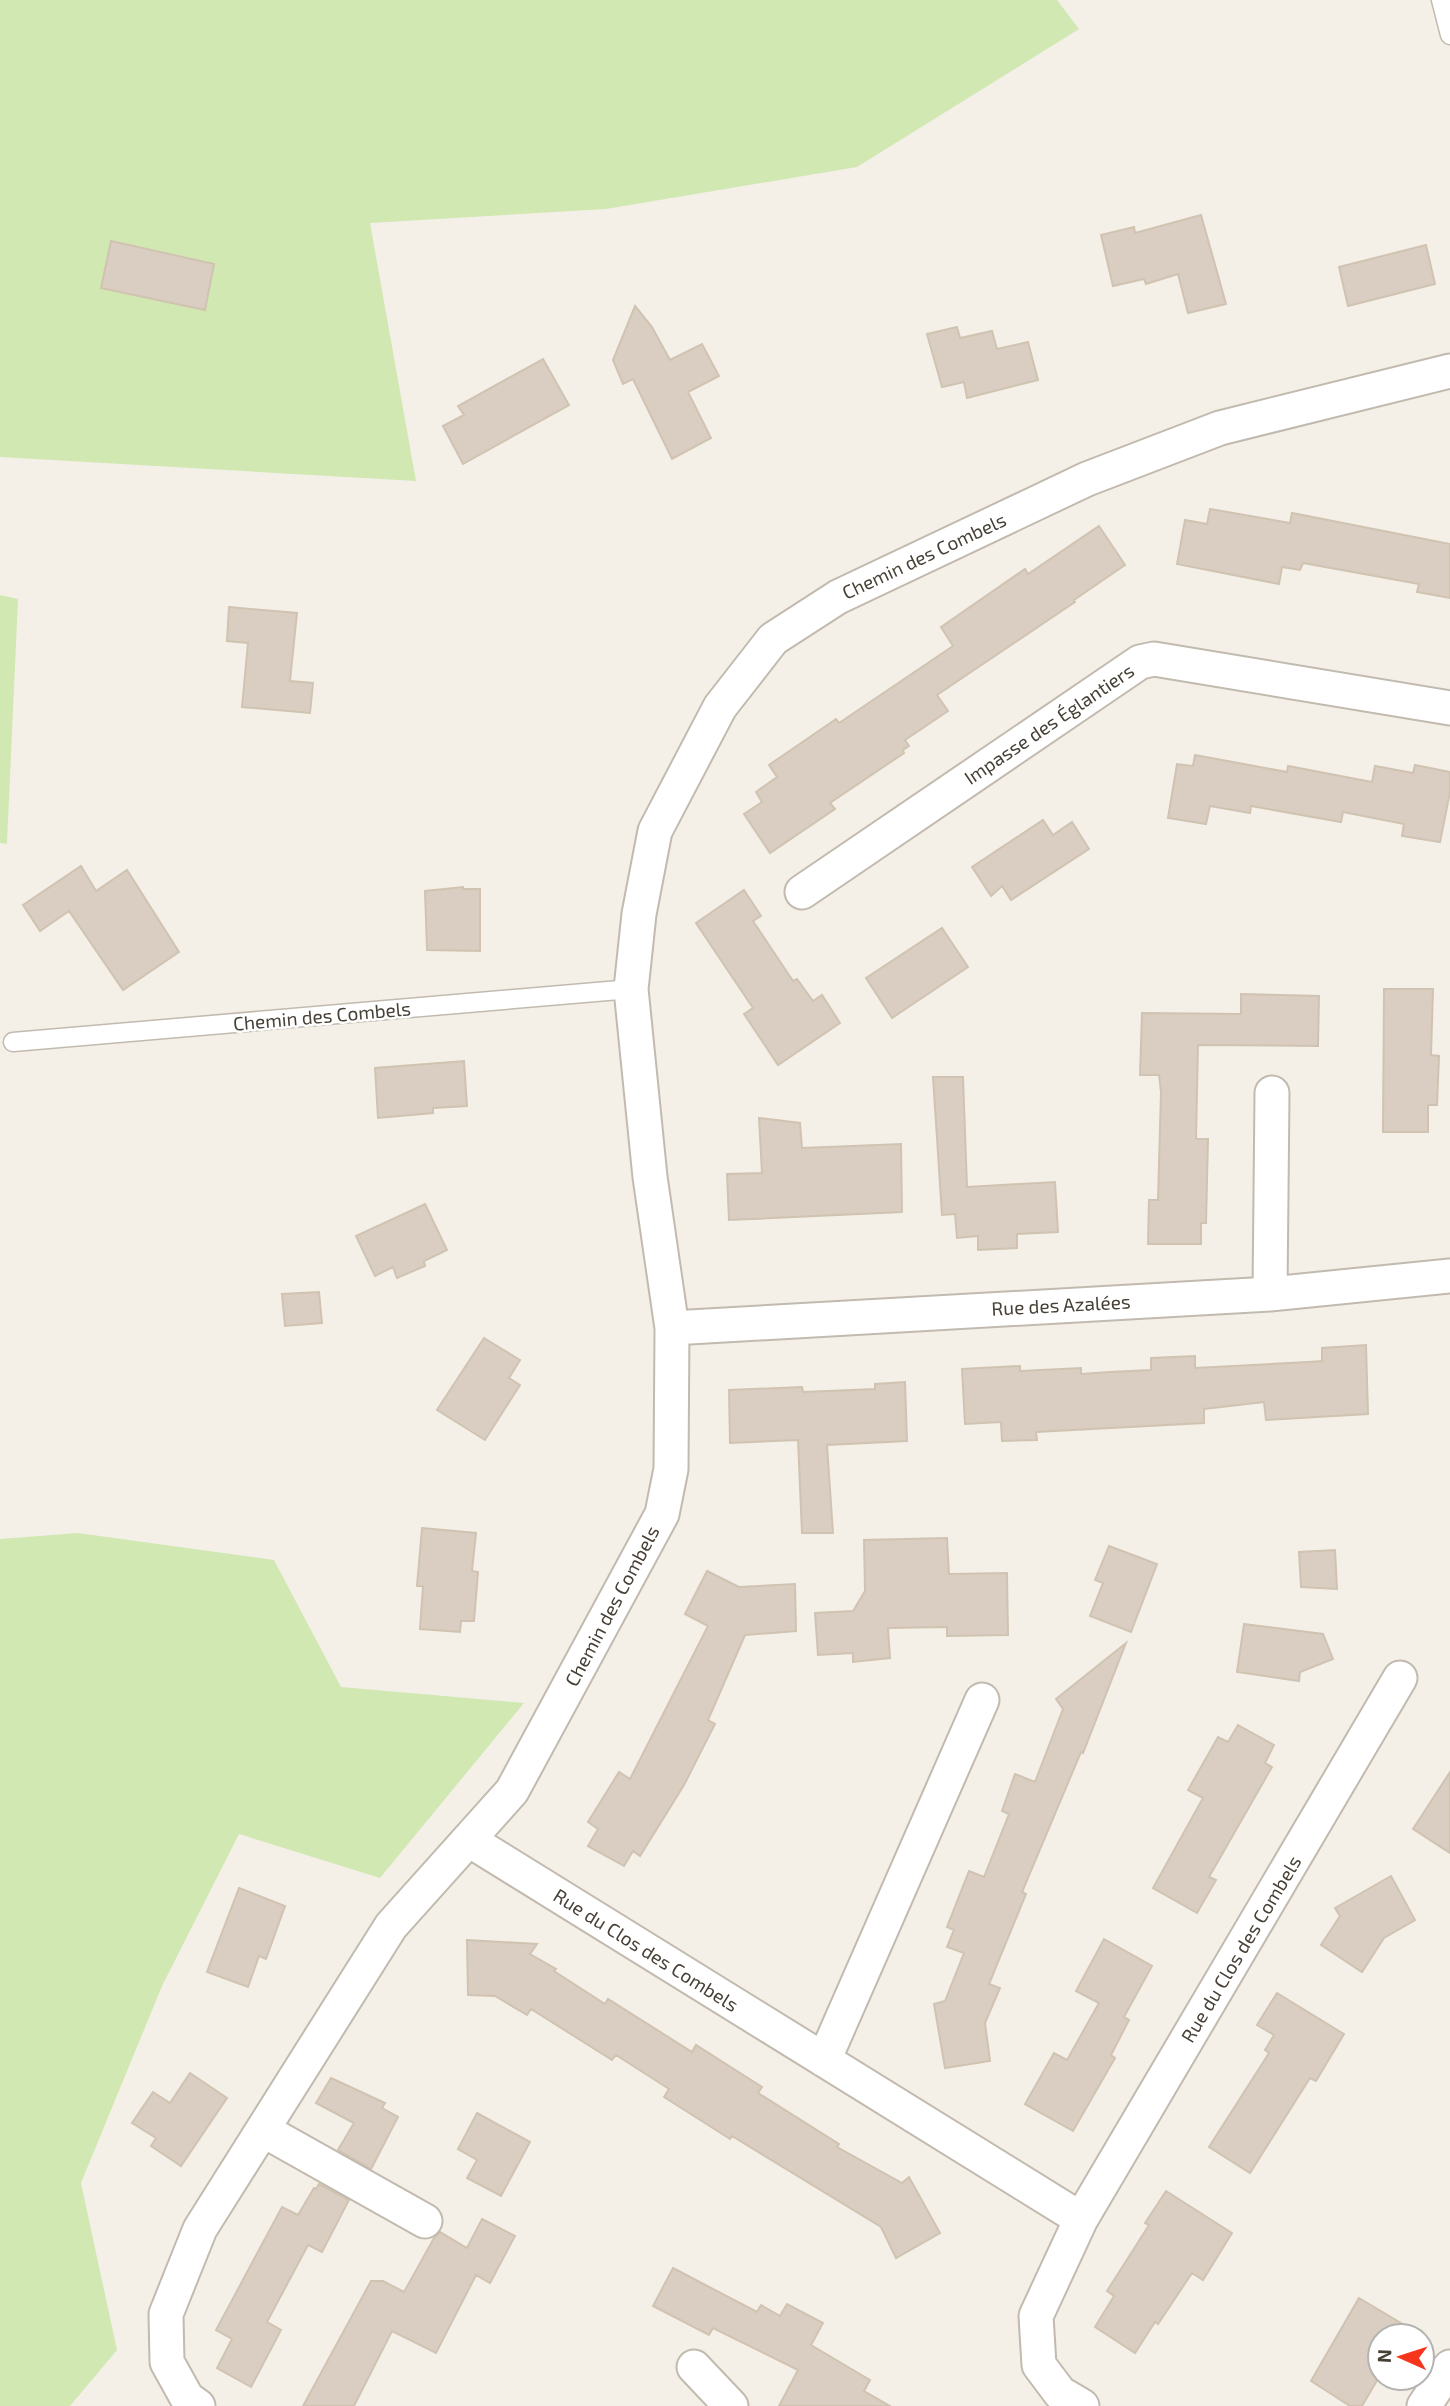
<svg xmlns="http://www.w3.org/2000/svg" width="1450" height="2406" font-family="'Exo 2',sans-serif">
	<rect width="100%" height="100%" fill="#f4f0e8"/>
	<path fill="#d1e8b2" d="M 0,0 L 1057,0 L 1079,29 L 857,167 L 606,209 L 370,223 L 416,481 L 0,457 Z
		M 0,595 L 18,599 L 7,844 L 0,843 Z
		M 78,1533 L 274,1560 L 341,1687 L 524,1703 L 380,1878 L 239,1834 L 162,1986 L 81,2183 L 117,2350 L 70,2406 L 0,2406 L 0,1539 Z"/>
	<path fill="#d9cec1" stroke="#d0c3b1" stroke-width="2" d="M 1201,215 L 1226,304 L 1188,313 L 1178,274 L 1146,284 L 1144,279 L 1113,286 L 1101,235 L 1134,227 L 1135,233 Z
		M 111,241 L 214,264 L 205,310 L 101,288 Z
		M 1426,245 L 1435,284 L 1348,306 L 1339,267 Z
		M 635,306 L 652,327 L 670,360 L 702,344 L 719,376 L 688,392 L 711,438 L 672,459 L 633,379 L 623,384 L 613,360 Z
		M 957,327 L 960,338 L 992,331 L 997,349 L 1028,342 L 1038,380 L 967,398 L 964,382 L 942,387 L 927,334 Z
		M 543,359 L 569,405 L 463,464 L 443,426 L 464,415 L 458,406 Z
		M 1210,509 L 1290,523 L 1292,513 L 1450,544 L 1450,598 L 1417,592 L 1419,584 L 1303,563 L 1300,570 L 1282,567 L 1279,584 L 1177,564 L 1185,520 L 1207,524 Z
		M 1099,526 L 1125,565 L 1074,600 L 1075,602 L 937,695 L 948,711 L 905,740 L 909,746 L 903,750 L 904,753 L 830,803 L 835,809 L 770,853 L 744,814 L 762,802 L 756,792 L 777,777 L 769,765 L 836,719 L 839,723 L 953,646 L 941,627 L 1025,569 L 1028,574 Z
		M 229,607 L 297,613 L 290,681 L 313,683 L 310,713 L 242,707 L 248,643 L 227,641 Z
		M 1195,755 L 1287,772 L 1288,766 L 1372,782 L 1375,766 L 1413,773 L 1415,765 L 1450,772 L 1450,792 L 1440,842 L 1402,836 L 1404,824 L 1343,812 L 1341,822 L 1251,806 L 1250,813 L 1210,806 L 1206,824 L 1168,818 L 1177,764 L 1193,766 Z
		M 1043,820 L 1053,835 L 1072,822 L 1089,849 L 1011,900 L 1002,886 L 991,896 L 972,867 Z
		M 81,866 L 96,891 L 127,870 L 179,952 L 123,990 L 69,911 L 40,931 L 23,905 Z
		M 463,887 L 463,889 L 480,889 L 480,951 L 427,950 L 425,891 Z
		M 744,890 L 761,916 L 753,921 L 793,981 L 797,979 L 813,1001 L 822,995 L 840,1023 L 778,1065 L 744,1014 L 753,1008 L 696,923 Z
		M 942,928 L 968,967 L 892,1018 L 866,978 Z
		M 1384,989 L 1433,989 L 1431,1055 L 1439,1056 L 1437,1105 L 1428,1105 L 1428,1132 L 1383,1132 Z
		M 1241,994 L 1319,996 L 1318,1046 L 1198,1045 L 1196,1139 L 1208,1139 L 1206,1223 L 1201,1223 L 1201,1244 L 1148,1244 L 1149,1200 L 1158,1200 L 1161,1092 L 1159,1075 L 1140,1075 L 1142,1013 L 1241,1014 Z
		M 464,1061 L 467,1106 L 433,1108 L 433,1113 L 378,1118 L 375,1068 Z
		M 933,1077 L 963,1077 L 967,1187 L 1055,1182 L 1058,1232 L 1017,1234 L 1017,1248 L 978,1250 L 978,1236 L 957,1238 L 955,1214 L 942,1215 Z
		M 759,1118 L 800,1123 L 802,1148 L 901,1144 L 902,1212 L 729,1220 L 727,1174 L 762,1173 Z
		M 425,1204 L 447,1250 L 424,1261 L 425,1266 L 397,1278 L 393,1267 L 375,1276 L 356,1236 Z
		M 319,1292 L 322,1323 L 285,1326 L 282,1294 Z
		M 484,1338 L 520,1360 L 509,1378 L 520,1385 L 485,1440 L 437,1410 Z
		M 1366,1345 L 1368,1414 L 1266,1420 L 1264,1402 L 1204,1409 L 1204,1423 L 1036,1432 L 1037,1440 L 1002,1441 L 1001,1422 L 965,1424 L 962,1369 L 1020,1366 L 1020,1371 L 1081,1368 L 1081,1374 L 1110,1372 L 1151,1370 L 1151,1358 L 1195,1356 L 1195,1368 L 1308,1362 L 1322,1361 L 1322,1348 Z
		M 905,1382 L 907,1441 L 827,1445 L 833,1533 L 802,1533 L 798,1440 L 730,1443 L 729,1390 L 802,1387 L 803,1392 L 875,1389 L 875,1384 Z
		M 422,1528 L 476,1533 L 472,1571 L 478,1572 L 474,1621 L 461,1621 L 460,1632 L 420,1629 L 423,1586 L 417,1586 Z
		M 947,1538 L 949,1574 L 1007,1573 L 1008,1635 L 947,1636 L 947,1627 L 888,1628 L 890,1658 L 853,1662 L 853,1653 L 818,1655 L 815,1613 L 853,1611 L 865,1591 L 864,1540 Z
		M 1109,1546 L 1157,1564 L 1131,1632 L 1090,1616 L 1103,1583 L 1095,1580 Z
		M 1335,1550 L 1337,1589 L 1301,1587 L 1299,1552 Z
		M 707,1571 L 739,1587 L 795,1584 L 796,1631 L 745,1635 L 708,1720 L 715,1724 L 684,1785 L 640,1856 L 633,1851 L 624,1866 L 588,1846 L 598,1829 L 588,1822 L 619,1772 L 630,1779 L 708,1626 L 685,1614 Z
		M 1244,1624 L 1323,1634 L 1333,1659 L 1300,1672 L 1299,1681 L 1237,1672 Z
		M 1126,1643 L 1083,1753 L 1081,1752 L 1022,1892 L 1026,1894 L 989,1984 L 1000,1988 L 985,2023 L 990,2061 L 945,2068 L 934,2004 L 945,2001 L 964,1953 L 947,1947 L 954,1930 L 947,1927 L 969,1871 L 984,1877 L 1009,1814 L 1002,1811 L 1015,1774 L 1035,1782 L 1063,1709 L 1056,1699 Z
		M 1238,1725 L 1274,1745 L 1265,1763 L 1272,1767 L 1209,1877 L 1216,1880 L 1197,1913 L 1153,1888 L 1203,1798 L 1188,1790 L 1218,1737 L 1228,1742 Z
		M 1450,1772 L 1450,1853 L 1413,1829 Z
		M 1391,1876 L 1415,1920 L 1384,1938 L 1362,1972 L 1321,1945 L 1340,1916 L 1335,1908 Z
		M 239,1888 L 285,1906 L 266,1959 L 259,1956 L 248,1987 L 207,1972 Z
		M 1104,1939 L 1152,1966 L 1124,2017 L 1129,2020 L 1111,2055 L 1115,2058 L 1073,2131 L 1025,2104 L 1054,2053 L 1067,2060 L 1099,2003 L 1076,1991 Z
		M 467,1940 L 537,1944 L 530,1954 L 556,1969 L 554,1971 L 605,2004 L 608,1999 L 692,2052 L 696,2045 L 762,2087 L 758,2093 L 839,2144 L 837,2147 L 902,2183 L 909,2177 L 940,2233 L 896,2258 L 881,2227 L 732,2136 L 730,2139 L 664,2097 L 669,2089 L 616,2055 L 612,2060 L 531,2009 L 527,2015 L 495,1996 L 468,1995 Z
		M 1277,1993 L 1344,2034 L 1316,2081 L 1310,2078 L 1250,2173 L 1209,2147 L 1269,2053 L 1265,2050 L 1274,2035 L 1257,2025 Z
		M 190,2073 L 227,2098 L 181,2166 L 151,2146 L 156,2138 L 132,2123 L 153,2092 L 170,2103 Z
		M 331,2078 L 385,2103 L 382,2108 L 398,2117 L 371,2169 L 338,2150 L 354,2123 L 316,2103 Z
		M 477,2113 L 530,2142 L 501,2196 L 467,2178 L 477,2160 L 458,2149 Z
		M 319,2184 L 349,2200 L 322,2252 L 308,2245 L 267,2322 L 281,2330 L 251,2387 L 217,2368 L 232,2339 L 216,2330 L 282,2207 L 298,2215 L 314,2188 L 316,2189 Z
		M 1166,2191 L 1232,2233 L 1203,2280 L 1192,2273 L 1158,2324 L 1155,2322 L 1135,2353 L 1095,2327 L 1114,2296 L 1107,2291 L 1149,2225 L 1145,2223 Z
		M 482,2219 L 515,2236 L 490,2283 L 476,2275 L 436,2353 L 392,2331 L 354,2406 L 303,2406 L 371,2281 L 383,2281 L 404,2292 L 434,2238 L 440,2232 L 467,2248 Z
		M 673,2268 L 757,2312 L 761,2305 L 780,2316 L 787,2304 L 823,2323 L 811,2345 L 870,2380 L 864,2391 L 890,2406 L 779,2406 L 798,2370 L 713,2328 L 709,2335 L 653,2306 Z
		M 1359,2298 L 1401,2323 L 1393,2336 L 1380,2336 L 1380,2358 L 1371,2372 L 1379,2377 L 1362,2406 L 1350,2406 L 1311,2381 Z"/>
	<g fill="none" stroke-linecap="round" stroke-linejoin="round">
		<defs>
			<path id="lane" d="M 1441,0 L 1450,35
				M 13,1042 L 631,989"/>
			<path id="street" d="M 802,892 L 1140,662 L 1154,659 L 1450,708
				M 1270,1294 L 1272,1093
				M 672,1328 L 1270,1294 L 1450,1276
				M 469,1840 L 1081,2219 L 1036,2316 L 1039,2365 L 1060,2393 L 1082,2406
				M 824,2060 L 982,1700
				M 263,2130 L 425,2221
				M 1081,2219 L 1400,1678
				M 694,2367 L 731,2406
				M 198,2406 L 187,2398 L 167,2362 L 166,2314 L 200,2229 L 391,1926 L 512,1791 L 662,1514 L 671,1469 L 672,1328 L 650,1177 L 631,989 L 639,914 L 655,831 L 720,707 L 773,639 L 838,597 L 1087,479 L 1220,428 L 1450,371
				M 1424,2406 L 1450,2367"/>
		</defs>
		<use href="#lane" stroke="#c2baae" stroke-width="21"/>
		<use href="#street" stroke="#c2baae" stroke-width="37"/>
		<use href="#lane" stroke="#fff" stroke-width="18"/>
		<use href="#street" stroke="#fff" stroke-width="33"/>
	</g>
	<g text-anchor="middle" stroke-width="5" stroke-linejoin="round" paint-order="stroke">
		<g font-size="19" fill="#474037" stroke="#fff">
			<text transform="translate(924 556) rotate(-25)" y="7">Chemin des Combels</text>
			<text transform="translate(1049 724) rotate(-34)" y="7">Impasse des Églantiers</text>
			<text transform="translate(322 1016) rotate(-5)" y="7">Chemin des Combels</text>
			<text transform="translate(1061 1305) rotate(-3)" y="7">Rue des Azalées</text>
			<text transform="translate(612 1606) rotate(-62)" y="7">Chemin des Combels</text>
			<text transform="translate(1241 1949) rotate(-59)" y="7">Rue du Clos des Combels</text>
			<text transform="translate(646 1950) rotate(32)" y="7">Rue du Clos des Combels</text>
		</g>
	</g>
	<g transform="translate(1401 2357) rotate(273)"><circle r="33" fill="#ffffff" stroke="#b5b3af" stroke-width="2"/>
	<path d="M0-5L12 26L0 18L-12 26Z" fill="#f7351c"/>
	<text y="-10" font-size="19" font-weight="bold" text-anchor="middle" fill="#474037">N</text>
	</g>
</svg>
